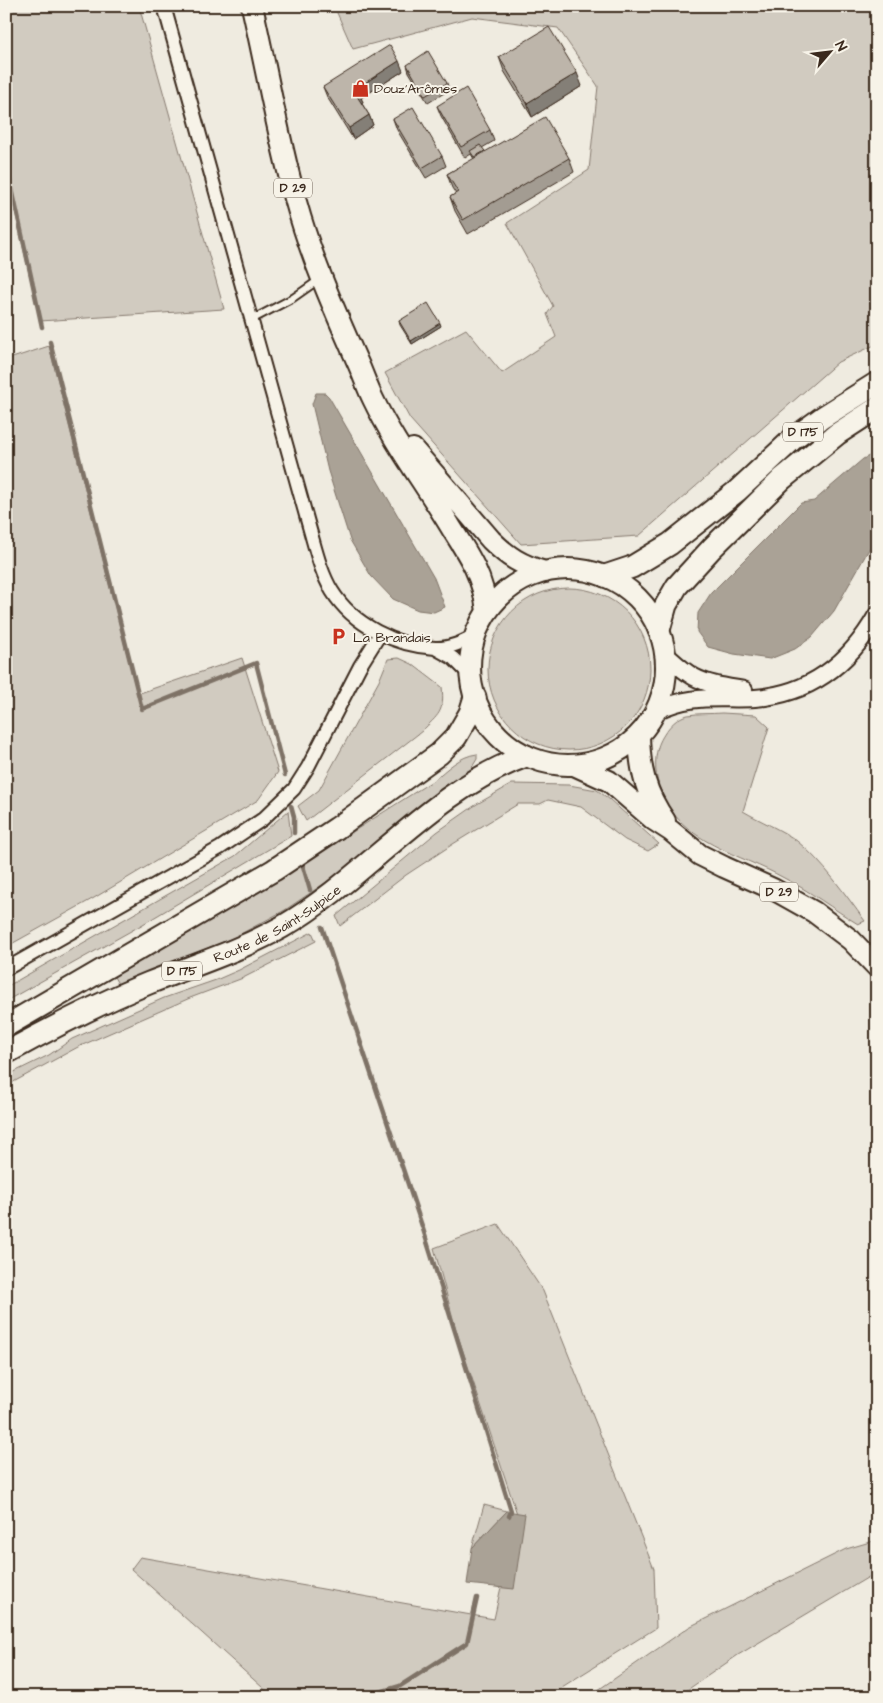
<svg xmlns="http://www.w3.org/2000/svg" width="883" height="1703" font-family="'Architects Daughter',sans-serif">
	<rect width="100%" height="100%" fill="#efebe0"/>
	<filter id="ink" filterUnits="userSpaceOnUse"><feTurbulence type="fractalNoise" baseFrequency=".02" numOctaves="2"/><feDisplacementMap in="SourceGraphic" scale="10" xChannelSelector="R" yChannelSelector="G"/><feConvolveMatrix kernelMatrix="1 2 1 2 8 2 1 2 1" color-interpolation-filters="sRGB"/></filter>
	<g filter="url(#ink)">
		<path fill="#d1cbc0" stroke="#867a6f" d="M 6,6 L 139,6 L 224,309 L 40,321 L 6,173 Z
			M 334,6 L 877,6 L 877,344 L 838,362 L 639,536 L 521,544 L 410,419 L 385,373 L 466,329 L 502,373 L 556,337 L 547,314 L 553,306 L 507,223 L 589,170 L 598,86 L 558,28 L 472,17 L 353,49 Z
			M 49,346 L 137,694 L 242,658 L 278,772 L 258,800 L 94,898 L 6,947 L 6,360 Z
			M488 669a81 81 0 1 1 162 0a81 81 0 1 1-162 0Z
			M 399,658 L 412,664 L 442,687 C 445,712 438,715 422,731 L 306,821 L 298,806 L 319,790 L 379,681 L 388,659 Z
			M 722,713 L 756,715 L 769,727 L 743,811 C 758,820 784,831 797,841 C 823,862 845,894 865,921 L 858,924 C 833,909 810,891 784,878 C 741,854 680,843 661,791 C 655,777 654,761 658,747 C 662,734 675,717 688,715 C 699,713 711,714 722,713 Z
			M 477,754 L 477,759 L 471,769 L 411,813 L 355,861 L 328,881 L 285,910 L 235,937 L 118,984 L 113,975 L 271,884 L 434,780 C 447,769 460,756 477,754 Z
			M 512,784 L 569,785 L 597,790 L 609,799 L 659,844 L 648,851 L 625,840 L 581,807 L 548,800 L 540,804 L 518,804 L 453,844 L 406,875 L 340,926 L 336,916 L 437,832 L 477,804 Z
			M 288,811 L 291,836 L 138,927 L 6,1001 L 6,987 L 235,856 Z
			M 312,932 L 316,941 L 243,978 L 190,998 L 78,1047 L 6,1086 L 6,1076 L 49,1055 L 72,1039 L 164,998 L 216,980 L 239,970 Z
			M 498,1224 L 543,1291 L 654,1569 L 656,1628 L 546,1697 L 273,1697 L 131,1569 L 140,1557 L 494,1619 L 517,1514 L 457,1333 L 434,1248 Z
			M 484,1505 L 507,1511 L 472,1548 Z
			M 877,1540 L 877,1572 L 738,1655 L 677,1697 L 588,1697 L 689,1627 L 846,1549 Z"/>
		<path fill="#aaa296" stroke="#7e7266" d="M 316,393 L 325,393 L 329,397 L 434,578 L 445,607 L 434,612 L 418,610 L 393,599 L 371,576 L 350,540 L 328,471 L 312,404 Z
			M 877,452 L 877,535 L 834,611 L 812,637 L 795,649 L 770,659 L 734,654 L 708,647 L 697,632 L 698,613 L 711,593 L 801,503 L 814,501 L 863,459 Z
			M 507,1511 L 525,1514 L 514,1589 L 467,1584 L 472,1548 Z"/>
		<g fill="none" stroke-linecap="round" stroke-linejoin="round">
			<path stroke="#7e7266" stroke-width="4.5" d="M 6,161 L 42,327
				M 50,342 L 142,709 L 256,663 L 285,775
				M 291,806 L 294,817 L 294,833
				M 303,866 L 310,890
				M 322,927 L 423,1229 L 511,1511 L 509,1516
				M 363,1697 L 400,1686 L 467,1643 L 477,1598"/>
			<defs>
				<path id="service" d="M 253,319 L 293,298 L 320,279"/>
				<path id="minor" d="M 164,6 L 310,530 C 316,551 321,573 332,591 C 353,625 396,646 435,648 C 449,649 463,642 475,636
					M 435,648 L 453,658 L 470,675
					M 6,969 L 220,848 L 263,819 L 294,789 L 308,767 L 360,666 L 380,634"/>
				<path id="tertiary" d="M 665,654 C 674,662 683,671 694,677 C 709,685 727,687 744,690
					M 656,711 C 692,693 718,700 755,698 C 810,694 850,663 877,615"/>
				<path id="primary" d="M 252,6 C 267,72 278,137 296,202 C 311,257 334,309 357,361 C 363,374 367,387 373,399 C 395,445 426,485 452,529 C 470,557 483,577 487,611
					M 413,449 L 491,540 C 508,557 521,565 545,572
					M470 667a98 98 0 1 1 196 0a98 98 0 1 1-196 0Z
					M 639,736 C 640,770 645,792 665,821
					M 574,765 L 609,781 L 654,820 L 671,831 L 700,855 L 724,867 L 773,889 L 814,912 L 851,940 L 877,967"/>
				<g id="trunk">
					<path d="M 605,576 L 632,567 L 670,544 L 737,491 L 794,438 L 823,417 L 877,383"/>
					<path d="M 659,630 L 666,605 L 677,586 L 712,548 L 782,479 L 837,434 L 877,408"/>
					<path d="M 6,1026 L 274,870 L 337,828 L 439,754 L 456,737 L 470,713 L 475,697"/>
					<path id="s1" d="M 6,1053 C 53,1027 100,1003 149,983 C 194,965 239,951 282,927 C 368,877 430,791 526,756"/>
				</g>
			</defs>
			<use href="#service" stroke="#3b2a1e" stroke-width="10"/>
			<use href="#minor" stroke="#3b2a1e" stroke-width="16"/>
			<use href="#tertiary" stroke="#3b2a1e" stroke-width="20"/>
			<use href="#primary" stroke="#3b2a1e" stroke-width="24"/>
			<use href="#trunk" stroke="#3b2a1e" stroke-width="25"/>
			<use href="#service" stroke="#f7f3e8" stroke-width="6"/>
			<use href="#minor" stroke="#f7f3e8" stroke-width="12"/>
			<use href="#tertiary" stroke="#f7f3e8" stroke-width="16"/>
			<use href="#primary" stroke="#f7f3e8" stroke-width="20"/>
			<use href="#trunk" stroke="#f7f3e8" stroke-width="21"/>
		</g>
		<path fill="#a39c92" stroke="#3b2a1e" d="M 499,57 L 582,86 L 532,117 L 504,71 Z
			M 407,65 L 447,83 L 449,90 L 428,103 L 409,72 Z
			M 403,71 L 361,98 L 363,102 L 361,102 L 369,115 L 373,125 L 353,139 L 327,97 L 323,87 Z
			M 437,106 L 490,130 L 494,141 L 482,148 L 485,152 L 569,158 L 574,172 L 468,234 L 455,211 L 450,197 L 456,194 L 452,188 L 447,174 L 474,159 L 471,154 L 465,158 L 441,116 Z
			M 393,119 L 442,156 L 446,166 L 426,178 L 397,130 Z
			M 399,321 L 441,326 L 412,344 L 400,325 Z"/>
		<path fill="#847f77" stroke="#3b2a1e" d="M 399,61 L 403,71 L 361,98 L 363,102 L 359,104 L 355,93 L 357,88 Z
			M 577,73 L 582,86 L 532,117 L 527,103 Z
			M 369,115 L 373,125 L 353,139 L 349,128 Z
			M 440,323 L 441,326 L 412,344 L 411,341 Z"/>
		<path fill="#bdb5aa" stroke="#3b2a1e" d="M 549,27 L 577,73 L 527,103 L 499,57 Z
			M 390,45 L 399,61 L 357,88 L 359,91 L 355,93 L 369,115 L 349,128 L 323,87 Z
			M 428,51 L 447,83 L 425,96 L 407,65 Z
			M 466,88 L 490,130 L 461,147 L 437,106 Z
			M 413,107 L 442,156 L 422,168 L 393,119 Z
			M 545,117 L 569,158 L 463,220 L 450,197 L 458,192 L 447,174 Z
			M 480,145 L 485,151 L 474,157 L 470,151 Z
			M 428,303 L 440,323 L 411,341 L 399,321 Z"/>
	</g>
	<defs>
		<symbol id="shop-bare" viewBox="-9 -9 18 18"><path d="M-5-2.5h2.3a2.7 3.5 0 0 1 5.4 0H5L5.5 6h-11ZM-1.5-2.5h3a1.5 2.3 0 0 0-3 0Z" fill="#c8321e" stroke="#f7f3e8" stroke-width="2.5" paint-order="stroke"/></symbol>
		<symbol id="parking-bare" viewBox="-9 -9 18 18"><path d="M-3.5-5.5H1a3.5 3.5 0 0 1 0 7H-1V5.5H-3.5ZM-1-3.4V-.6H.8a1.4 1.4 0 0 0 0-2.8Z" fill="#c8321e" stroke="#f7f3e8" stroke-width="2.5" paint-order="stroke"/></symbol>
	</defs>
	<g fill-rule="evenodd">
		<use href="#shop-bare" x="348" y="76" width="25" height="25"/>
		<use href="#parking-bare" x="326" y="624" width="25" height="25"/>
	</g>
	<g text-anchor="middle" stroke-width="4" stroke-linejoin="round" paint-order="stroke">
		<g fill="#f7f3e8" stroke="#73665b" stroke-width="1">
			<rect x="274" y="178.5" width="38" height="19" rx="4"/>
			<rect x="783" y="422.5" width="40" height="19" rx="4"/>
			<rect x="760" y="882.5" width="38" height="19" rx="4"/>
			<rect x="162" y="961.5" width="40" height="19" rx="4"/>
		</g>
		<g font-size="12" font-weight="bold" fill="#3b2a1e">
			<text x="293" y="192">D 29</text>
			<text x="803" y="436">D 175</text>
			<text x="779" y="896">D 29</text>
			<text x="182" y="975">D 175</text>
		</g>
		<g font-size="14" fill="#3b2a1e" stroke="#f7f3e8" text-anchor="start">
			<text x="374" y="93">Douz'Arômes</text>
			<text x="353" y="642">La Brandais</text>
		</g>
		<g font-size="14" fill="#3b2a1e" stroke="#f7f3e8">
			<text dy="5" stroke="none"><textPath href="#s1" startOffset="301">Route de Saint-Sulpice</textPath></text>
		</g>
	</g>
	<rect width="883" height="1703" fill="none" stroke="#f7f3e8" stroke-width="25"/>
	<rect x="12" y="12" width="858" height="1678" fill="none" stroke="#3b2a1e" stroke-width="2" filter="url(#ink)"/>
	<g transform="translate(830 52) rotate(62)" stroke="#f7f3e8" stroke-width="4" paint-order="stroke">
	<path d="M0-4L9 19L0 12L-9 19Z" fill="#3b2a1e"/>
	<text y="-8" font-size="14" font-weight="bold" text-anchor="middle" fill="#3b2a1e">N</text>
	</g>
</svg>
